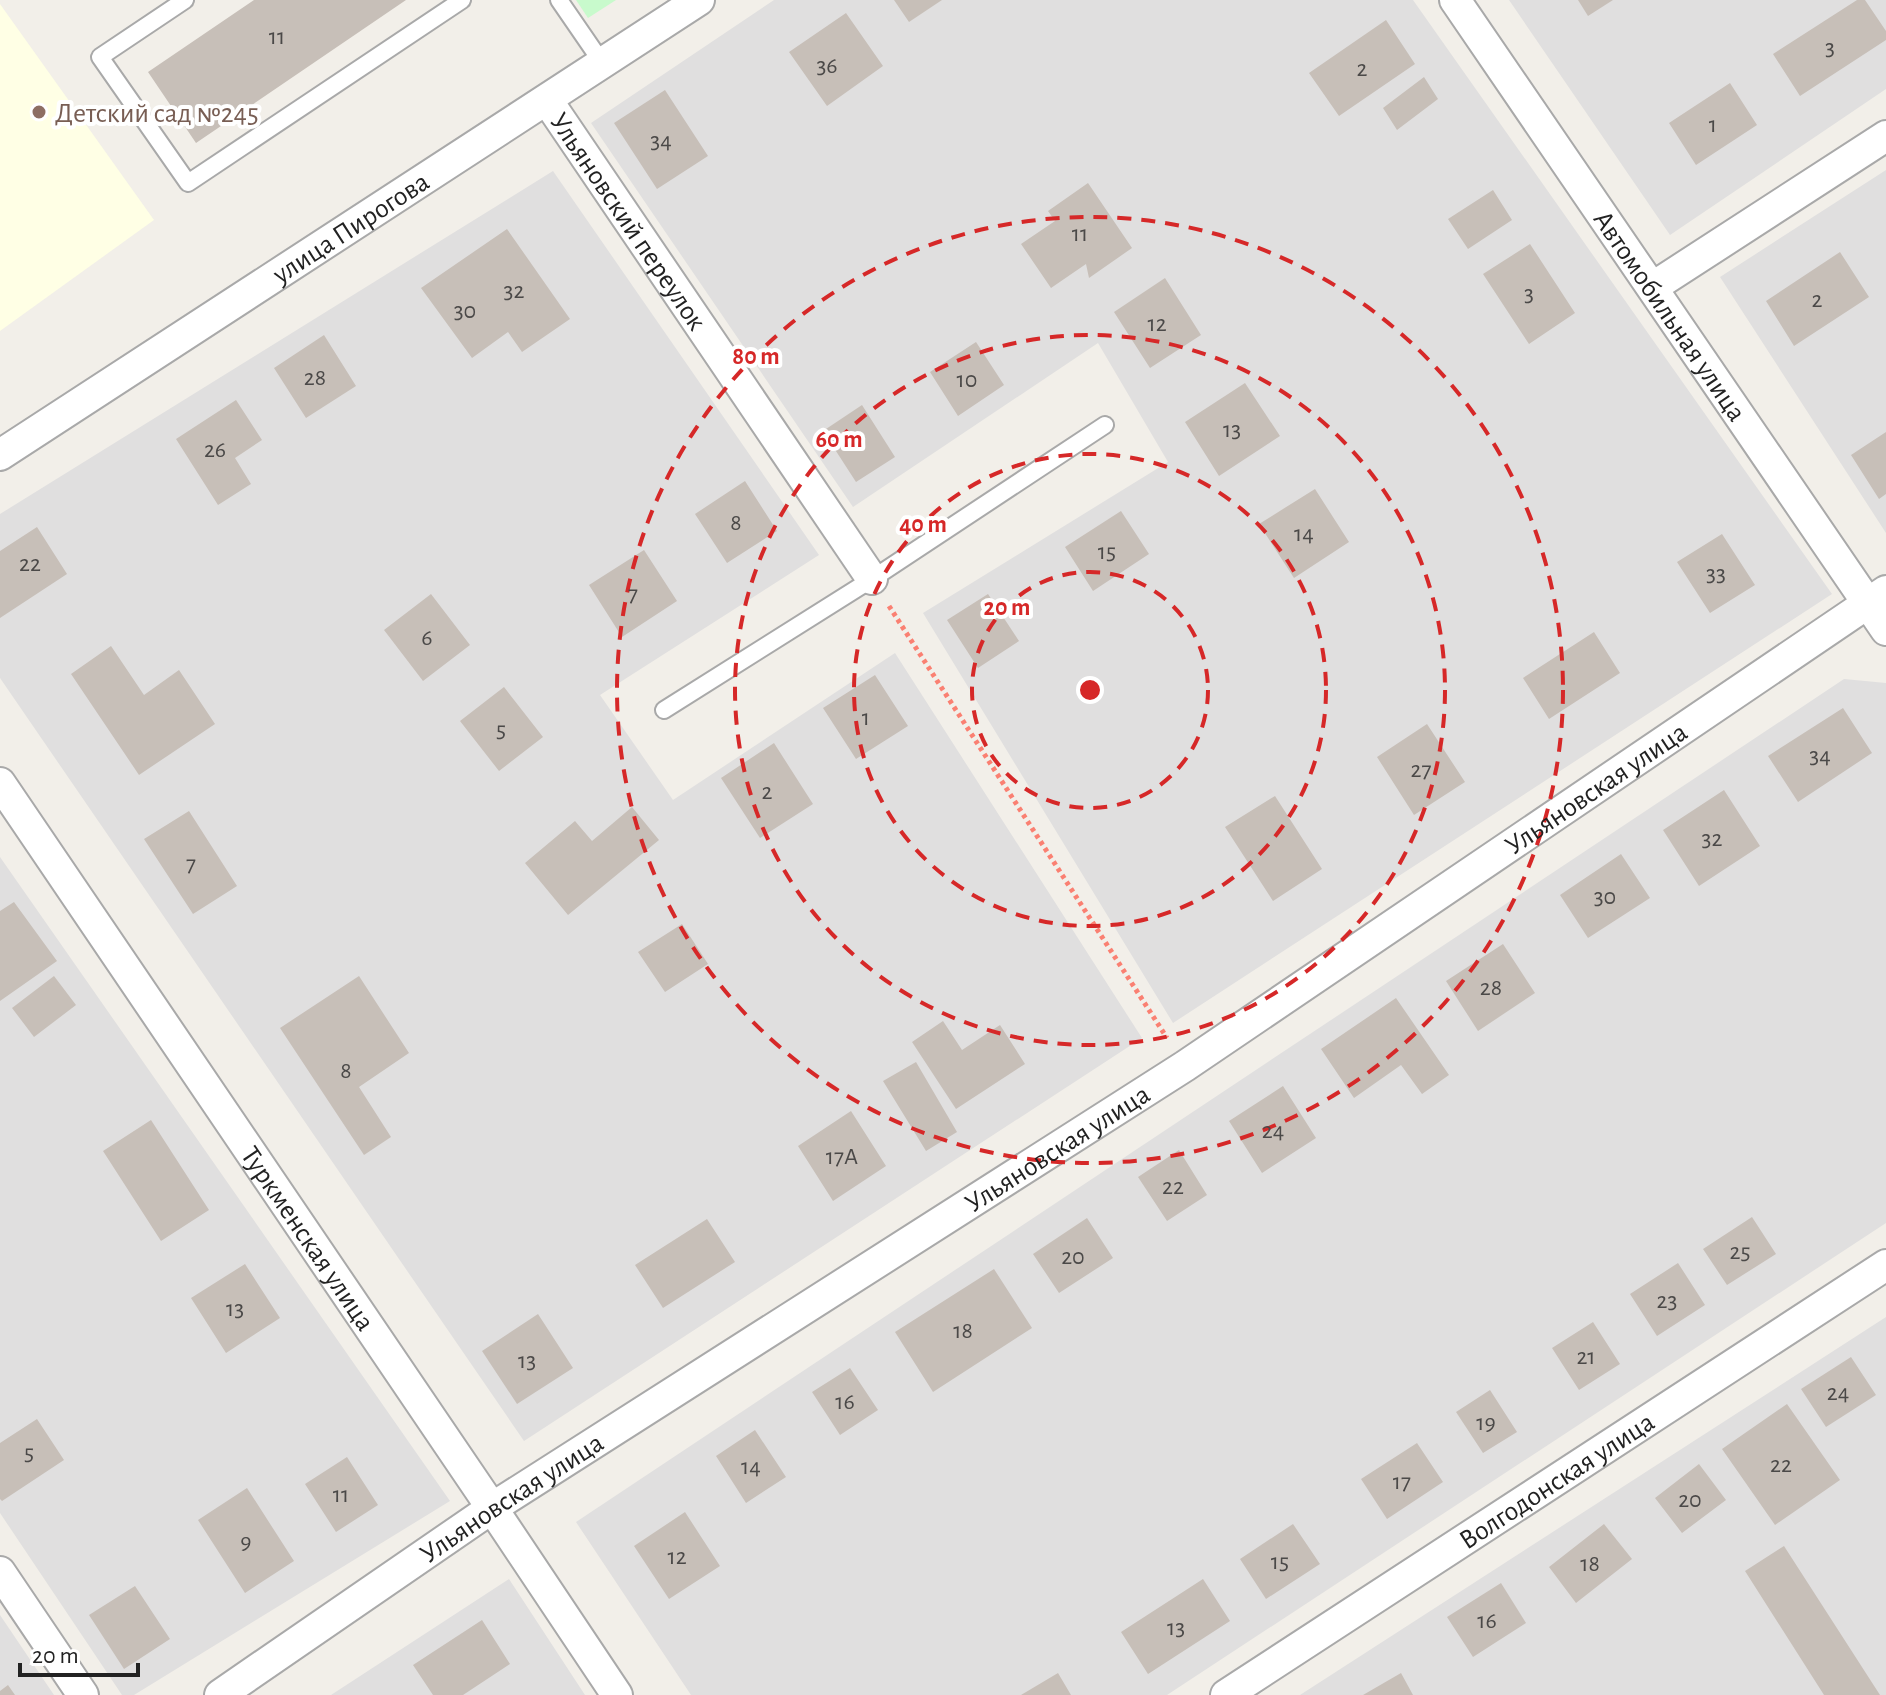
<svg xmlns="http://www.w3.org/2000/svg" width="1886" height="1695" font-family="'Alegreya Sans',sans-serif">
	<rect width="100%" height="100%" fill="#f2efe9"/>
	<path fill="#e0dfdf" d="M 774,0 L 1413,0 L 1832,594 L 1173,1023 L 923,613 L 1168,462 L 1098,343 L 853,507 L 591,123 Z
		M 1509,0 L 1886,0 L 1886,89 L 1670,235 Z
		M 1886,170 L 1886,533 L 1720,277 Z
		M 553,171 L 819,555 L 600,695 L 673,800 L 895,653 L 1142,1038 L 524,1441 L 0,678 L 0,514 Z
		M 1844,679 L 1886,683 L 1886,1223 L 1167,1695 L 691,1695 L 576,1522 Z
		M 0,857 L 450,1501 L 134,1695 L 122,1695 L 0,1513 Z
		M 1886,1317 L 1886,1695 L 1300,1695 Z
		M 509,1579 L 585,1695 L 331,1695 Z
		M 0,1615 L 54,1695 L 0,1695 Z"/>
	<path fill="#ffffe5" d="M 0,4 L 154,220 L 0,331 Z"/>
	<path fill="#c8facc" d="M 576,0 L 616,0 L 588,18 Z"/>
	<path fill="#c7bfb8" d="M 254,0 L 406,0 L 196,143 L 148,72 Z
		M 894,0 L 942,0 L 909,22 Z
		M 1578,0 L 1613,0 L 1588,16 Z
		M 1857,0 L 1865,0 L 1886,31 L 1886,40 L 1800,96 L 1773,54 Z
		M 846,13 L 883,66 L 827,106 L 789,52 Z
		M 1386,20 L 1415,64 L 1339,116 L 1309,73 Z
		M 1424,77 L 1438,99 L 1397,130 L 1383,108 Z
		M 1730,83 L 1757,125 L 1696,165 L 1669,123 Z
		M 665,90 L 708,156 L 657,189 L 614,123 Z
		M 1088,183 L 1132,248 L 1089,278 L 1086,264 L 1051,288 L 1021,244 L 1055,221 L 1048,211 Z
		M 1493,190 L 1512,220 L 1468,249 L 1448,219 Z
		M 507,229 L 570,319 L 522,352 L 508,332 L 472,358 L 421,288 Z
		M 1530,244 L 1575,313 L 1529,344 L 1483,274 Z
		M 1840,252 L 1869,297 L 1794,346 L 1766,301 Z
		M 1165,278 L 1201,335 L 1150,368 L 1114,312 Z
		M 324,335 L 356,386 L 306,418 L 274,368 Z
		M 976,342 L 1004,385 L 958,416 L 930,372 Z
		M 1245,383 L 1280,436 L 1219,476 L 1185,422 Z
		M 236,400 L 262,440 L 235,458 L 251,484 L 218,505 L 176,439 Z
		M 862,405 L 895,457 L 856,482 L 823,431 Z
		M 1886,432 L 1886,494 L 1879,499 L 1851,455 Z
		M 745,481 L 777,531 L 727,563 L 695,514 Z
		M 1315,489 L 1349,542 L 1294,578 L 1259,524 Z
		M 1121,511 L 1149,554 L 1093,591 L 1065,547 Z
		M 37,527 L 67,574 L 0,618 L 0,551 Z
		M 1722,534 L 1755,585 L 1710,613 L 1677,562 Z
		M 644,550 L 677,601 L 622,637 L 589,585 Z
		M 431,594 L 470,645 L 423,681 L 384,630 Z
		M 988,594 L 1019,641 L 978,668 L 947,620 Z
		M 1594,632 L 1620,673 L 1549,719 L 1523,678 Z
		M 111,646 L 144,695 L 179,670 L 215,724 L 139,775 L 71,674 Z
		M 875,675 L 908,726 L 856,759 L 823,708 Z
		M 504,687 L 543,737 L 499,771 L 460,721 Z
		M 1843,708 L 1872,753 L 1798,802 L 1768,756 Z
		M 1427,724 L 1465,782 L 1414,815 L 1377,757 Z
		M 774,743 L 813,804 L 760,838 L 721,778 Z
		M 1724,790 L 1760,846 L 1699,886 L 1663,830 Z
		M 1275,796 L 1322,869 L 1273,901 L 1225,827 Z
		M 632,807 L 659,840 L 568,915 L 525,863 L 575,821 L 592,841 Z
		M 189,811 L 237,886 L 193,914 L 144,839 Z
		M 1621,854 L 1650,898 L 1588,938 L 1560,895 Z
		M 14,902 L 57,961 L 0,1001 L 0,911 Z
		M 682,924 L 708,964 L 665,992 L 638,952 Z
		M 1503,944 L 1535,993 L 1478,1031 L 1446,981 Z
		M 54,976 L 76,1005 L 34,1037 L 12,1008 Z
		M 359,976 L 409,1053 L 359,1087 L 391,1137 L 364,1155 L 280,1028 Z
		M 1396,998 L 1449,1075 L 1422,1094 L 1401,1065 L 1354,1098 L 1321,1049 Z
		M 943,1021 L 962,1050 L 1000,1025 L 1025,1064 L 956,1109 L 912,1042 Z
		M 916,1062 L 957,1132 L 926,1151 L 883,1081 Z
		M 1283,1086 L 1316,1138 L 1262,1173 L 1229,1121 Z
		M 851,1111 L 886,1166 L 833,1201 L 798,1146 Z
		M 151,1120 L 209,1210 L 161,1241 L 103,1151 Z
		M 1179,1150 L 1207,1195 L 1167,1221 L 1138,1177 Z
		M 1752,1217 L 1776,1254 L 1727,1285 L 1703,1249 Z
		M 1087,1218 L 1113,1258 L 1059,1293 L 1033,1254 Z
		M 707,1219 L 735,1262 L 663,1308 L 635,1265 Z
		M 1678,1263 L 1705,1305 L 1657,1336 L 1630,1294 Z
		M 245,1264 L 280,1318 L 226,1353 L 191,1298 Z
		M 994,1269 L 1032,1328 L 933,1392 L 895,1332 Z
		M 538,1314 L 573,1368 L 517,1404 L 482,1351 Z
		M 1593,1322 L 1620,1364 L 1579,1390 L 1552,1348 Z
		M 1851,1357 L 1876,1395 L 1826,1427 L 1801,1389 Z
		M 850,1368 L 878,1410 L 840,1435 L 812,1392 Z
		M 1490,1390 L 1517,1432 L 1483,1453 L 1456,1412 Z
		M 1787,1404 L 1840,1480 L 1775,1525 L 1722,1449 Z
		M 37,1419 L 64,1460 L 2,1501 L 0,1499 L 0,1443 Z
		M 755,1430 L 786,1477 L 746,1503 L 716,1456 Z
		M 1417,1443 L 1443,1482 L 1387,1519 L 1361,1479 Z
		M 347,1457 L 378,1505 L 336,1532 L 305,1484 Z
		M 1699,1464 L 1726,1500 L 1682,1533 L 1655,1498 Z
		M 247,1488 L 294,1561 L 245,1593 L 198,1520 Z
		M 685,1512 L 720,1566 L 669,1599 L 634,1546 Z
		M 1293,1524 L 1320,1564 L 1266,1599 L 1240,1559 Z
		M 1604,1524 L 1632,1559 L 1576,1603 L 1549,1567 Z
		M 1784,1546 L 1880,1695 L 1824,1695 L 1745,1571 Z
		M 1203,1579 L 1230,1621 L 1148,1674 L 1121,1632 Z
		M 1501,1583 L 1526,1623 L 1473,1657 L 1447,1617 Z
		M 135,1586 L 170,1639 L 124,1669 L 89,1615 Z
		M 482,1620 L 510,1664 L 463,1695 L 433,1695 L 413,1665 Z
		M 1058,1673 L 1071,1695 L 1021,1695 Z
		M 1401,1673 L 1413,1695 L 1363,1695 Z
		M 8,1685 L 15,1695 L 0,1695 L 0,1691 Z"/>
	<g fill="none" stroke-linecap="round" stroke-linejoin="round">
		<defs>
			<path id="lane" d="M 185,0 L 100,57 L 188,183 L 462,0
				M 559,0 L 603,64
				M 664,710 L 872,579 L 1105,425"/>
			<g id="street">
				<path id="s1" d="M 1455,0 L 1886,630"/>
				<path id="s2" d="M 547,100 L 872,579"/>
				<path d="M 1653,287 L 1886,136"/>
				<path id="s3" d="M 0,455 L 699,0"/>
				<path id="s4" d="M 0,783 L 492,1508 L 617,1695"/>
				<path d="M 0,1572 L 83,1695"/>
				<path id="s5" d="M 220,1695 L 492,1508 L 1185,1066 L 1886,591"/>
				<path id="s6" d="M 1226,1695 L 1886,1265"/>
			</g>
		</defs>
		<use href="#lane" stroke="#a9a9a9" stroke-width="20"/>
		<use href="#street" stroke="#a9a9a9" stroke-width="34"/>
		<path stroke="#fa8072" stroke-width="5" stroke-dasharray="4 4" stroke-linecap="butt" d="M 889,606 L 1167,1038"/>
		<use href="#lane" stroke="#fff" stroke-width="16"/>
		<use href="#street" stroke="#fff" stroke-width="30"/>
	</g>
	<g fill="none" stroke="#d62828" stroke-width="4" stroke-dasharray="14 10">
		<circle cx="1090" cy="690" r="118"/>
		<circle cx="1090" cy="690" r="236"/>
		<circle cx="1090" cy="690" r="355"/>
		<circle cx="1090" cy="690" r="473"/>
	</g>
	<circle fill="#8d6e63" stroke="#fff" stroke-width="3" cx="39" cy="112" r="8"/>
	<g text-anchor="middle" stroke-width="8" stroke-linejoin="round" paint-order="stroke">
		<g font-size="24" fill="#4b4948">
			<text x="277" y="44">11</text>
			<text x="1830" y="55">3</text>
			<text x="827" y="73">36</text>
			<text x="1362" y="76">2</text>
			<text x="1713" y="132">1</text>
			<text x="661" y="148">34</text>
			<text x="1080" y="241">11</text>
			<text x="514" y="298">32</text>
			<text x="1529" y="301">3</text>
			<text x="1817" y="307">2</text>
			<text x="465" y="318">30</text>
			<text x="1157" y="331">12</text>
			<text x="315" y="385">28</text>
			<text x="967" y="387">10</text>
			<text x="1232" y="437">13</text>
			<text x="215" y="457">26</text>
			<text x="736" y="530">8</text>
			<text x="1304" y="541">14</text>
			<text x="1107" y="559">15</text>
			<text x="30" y="571">22</text>
			<text x="1716" y="581">33</text>
			<text x="633" y="601">7</text>
			<text x="427" y="645">6</text>
			<text x="866" y="725">1</text>
			<text x="501" y="737">5</text>
			<text x="1820" y="763">34</text>
			<text x="1421" y="777">27</text>
			<text x="767" y="799">2</text>
			<text x="1712" y="846">32</text>
			<text x="191" y="871">7</text>
			<text x="1605" y="904">30</text>
			<text x="1491" y="995">28</text>
			<text x="346" y="1078">8</text>
			<text x="1273" y="1138">24</text>
			<text x="842" y="1164">17А</text>
			<text x="1173" y="1194">22</text>
			<text x="1740" y="1259">25</text>
			<text x="1073" y="1264">20</text>
			<text x="1667" y="1308">23</text>
			<text x="235" y="1316">13</text>
			<text x="963" y="1338">18</text>
			<text x="1586" y="1364">21</text>
			<text x="527" y="1368">13</text>
			<text x="1838" y="1400">24</text>
			<text x="845" y="1409">16</text>
			<text x="1486" y="1430">19</text>
			<text x="29" y="1460">5</text>
			<text x="1781" y="1472">22</text>
			<text x="751" y="1474">14</text>
			<text x="1402" y="1489">17</text>
			<text x="341" y="1502">11</text>
			<text x="1690" y="1507">20</text>
			<text x="246" y="1549">9</text>
			<text x="677" y="1564">12</text>
			<text x="1280" y="1569">15</text>
			<text x="1590" y="1571">18</text>
			<text x="1487" y="1628">16</text>
			<text x="1176" y="1635">13</text>
		</g>
		<g font-size="28" fill="#785e54" stroke="#fff" text-anchor="start">
			<text x="55" y="122">Детский сад №245</text>
		</g>
		<g font-size="28" fill="#222" stroke="#fff">
			<text dy="10" stroke="none"><textPath href="#s2" startOffset="146">Ульяновский переулок</textPath></text>
			<text dy="10" stroke="none"><textPath href="#s3" startOffset="418">улица Пирогова</textPath></text>
			<text dy="10" stroke="none"><textPath href="#s1" startOffset="382">Автомобильная улица</textPath></text>
			<text dy="10" stroke="none"><textPath href="#s5" startOffset="1648">Ульяновская улица</textPath></text>
			<text dy="10" stroke="none"><textPath href="#s5" startOffset="1000">Ульяновская улица</textPath></text>
			<text dy="10" stroke="none"><textPath href="#s4" startOffset="550">Туркменская улица</textPath></text>
			<text dy="10" stroke="none"><textPath href="#s6" startOffset="394">Волгодонская улица</textPath></text>
			<text dy="10" stroke="none"><textPath href="#s5" startOffset="352">Ульяновская улица</textPath></text>
		</g>
	</g>
	<circle cx="1090" cy="690" r="12" fill="#d62828" stroke="#fff" stroke-width="4"/>
	<g font-size="24" text-anchor="middle" font-weight="bold" fill="#d62828" stroke="#fff" stroke-width="8" stroke-linejoin="round" paint-order="stroke">
		<text x="756" y="364">80 m</text>
		<text x="839" y="447">60 m</text>
		<text x="923" y="532">40 m</text>
		<text x="1007" y="615">20 m</text>
	</g>
	<path d="M20 1663v12h118v-12" fill="none" stroke="#222222" stroke-width="4"/>
	<text x="32" y="1663" font-size="24" fill="#222222" stroke="#ffffff" stroke-width="6" paint-order="stroke">20 m</text>
</svg>
